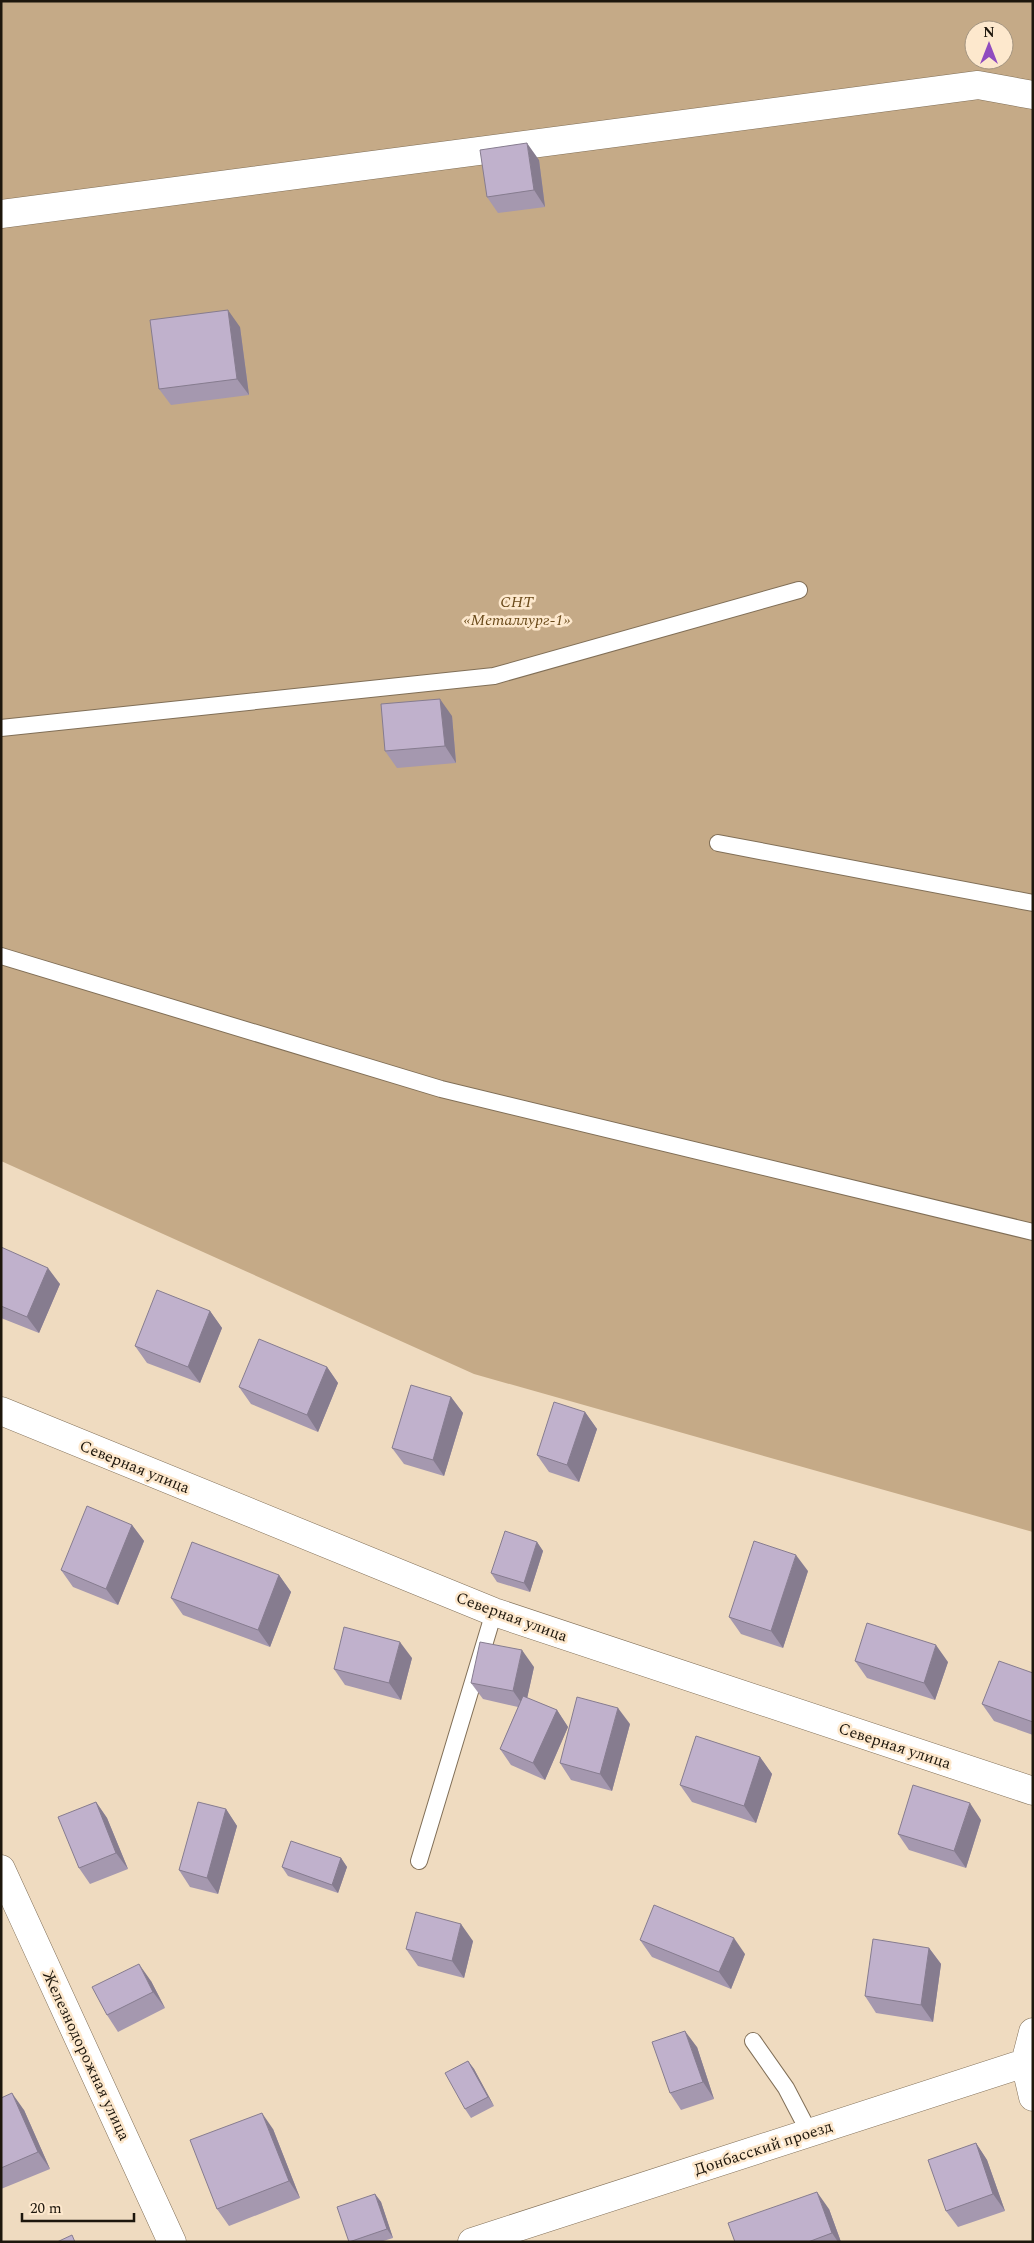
<svg xmlns="http://www.w3.org/2000/svg" width="1034" height="2243" font-family="Spectral,serif">
	<rect width="100%" height="100%" fill="#efdbc0"/>
	<path fill="#c5aa87" fill-rule="evenodd" d="M 1,1 L 1033,1 L 1033,1532 L 474,1374 L 1,1161 ZM 974,30 L 1004,30 L 1004,60 L 974,60 Z"/>
	<g fill="none" stroke-linecap="round" stroke-linejoin="round">
		<defs>
			<path id="service" d="M 1,728 L 494,676 L 799,590
				M 718,843 L 1033,903
				M 1,956 L 441,1089 L 1033,1232
				M 419,1861 L 494,1612
				M 753,2041 L 786,2088 L 809,2132"/>
			<path id="minor" d="M 1,214 L 978,85 L 1033,95
				M 1,1411 L 494,1612 L 1033,1791
				M 1,1869 L 172,2242
				M 1025,2063 L 1033,2097
				M 472,2242 L 1025,2063 L 1033,2032"/>
		</defs>
		<use href="#service" stroke="#816f57" stroke-width="18"/>
		<use href="#minor" stroke="#816f57" stroke-width="29"/>
		<use href="#service" stroke="#fff" stroke-width="16"/>
		<use href="#minor" stroke="#fff" stroke-width="28"/>
	</g>
	<path fill="#a598af" d="M 539,160 L 545,207 L 498,213 L 487,197 Z
		M 240,327 L 249,395 L 171,405 L 159,389 Z
		M 452,716 L 456,763 L 397,768 L 385,751 Z
		M 1,1247 L 60,1284 L 39,1333 L 1,1318 Z
		M 210,1311 L 222,1328 L 200,1383 L 147,1363 L 135,1346 Z
		M 327,1367 L 338,1383 L 318,1432 L 251,1404 L 239,1387 Z
		M 451,1397 L 463,1413 L 444,1476 L 404,1464 L 392,1448 Z
		M 585,1412 L 597,1429 L 579,1482 L 549,1472 L 537,1455 Z
		M 132,1525 L 144,1541 L 118,1605 L 73,1587 L 61,1570 Z
		M 537,1542 L 543,1551 L 530,1592 L 497,1582 L 491,1573 Z
		M 808,1571 L 783,1648 L 741,1634 L 729,1617 Z
		M 279,1575 L 291,1592 L 270,1647 L 183,1615 L 171,1598 Z
		M 412,1658 L 401,1700 L 345,1685 L 334,1669 Z
		M 855,1661 L 948,1662 L 935,1700 L 867,1678 Z
		M 534,1667 L 527,1698 L 557,1710 L 568,1727 L 545,1780 L 511,1765 L 500,1749 L 518,1707 L 483,1699 L 471,1683 Z
		M 1033,1673 L 1033,1735 L 994,1721 L 982,1704 Z
		M 630,1724 L 612,1791 L 571,1780 L 560,1763 Z
		M 760,1757 L 772,1774 L 756,1823 L 692,1802 L 680,1785 Z
		M 96,1802 L 107,1818 L 128,1869 L 90,1884 L 79,1868 Z
		M 226,1809 L 237,1826 L 218,1894 L 190,1887 L 179,1870 Z
		M 981,1820 L 966,1868 L 909,1850 L 898,1834 Z
		M 341,1858 L 347,1867 L 338,1893 L 288,1876 L 282,1867 Z
		M 640,1940 L 745,1954 L 731,1989 L 652,1957 Z
		M 473,1941 L 464,1978 L 418,1966 L 406,1949 Z
		M 929,1948 L 941,1964 L 933,2022 L 876,2013 L 865,1996 Z
		M 151,1981 L 165,2008 L 118,2032 L 107,2015 Z
		M 697,2047 L 714,2099 L 681,2110 L 670,2093 Z
		M 468,2061 L 474,2069 L 494,2106 L 471,2118 L 465,2109 Z
		M 1,2098 L 24,2110 L 50,2169 L 1,2189 Z
		M 273,2129 L 300,2198 L 229,2226 L 217,2209 Z
		M 976,2143 L 987,2160 L 1005,2211 L 958,2227 L 946,2211 Z
		M 375,2194 L 381,2202 L 393,2238 L 380,2242 L 349,2242 Z
		M 829,2209 L 841,2242 L 735,2242 Z"/>
	<path fill="#867c8f" d="M 527,143 L 539,160 L 545,207 L 534,190 Z
		M 228,310 L 240,327 L 249,395 L 237,379 Z
		M 440,699 L 452,716 L 456,763 L 445,746 Z
		M 48,1268 L 60,1284 L 39,1333 L 27,1317 Z
		M 210,1311 L 222,1328 L 200,1383 L 188,1367 Z
		M 327,1367 L 338,1383 L 318,1432 L 307,1415 Z
		M 451,1397 L 463,1413 L 444,1476 L 433,1460 Z
		M 585,1412 L 597,1429 L 579,1482 L 567,1465 Z
		M 132,1525 L 144,1541 L 118,1605 L 106,1589 Z
		M 537,1542 L 543,1551 L 530,1592 L 524,1583 Z
		M 796,1555 L 808,1571 L 783,1648 L 771,1631 Z
		M 279,1575 L 291,1592 L 270,1647 L 258,1630 Z
		M 400,1642 L 412,1658 L 401,1700 L 389,1683 Z
		M 936,1645 L 948,1662 L 935,1700 L 924,1683 Z
		M 522,1650 L 534,1667 L 525,1708 L 513,1691 Z
		M 618,1708 L 630,1724 L 612,1791 L 600,1774 Z
		M 557,1710 L 568,1727 L 545,1780 L 533,1763 Z
		M 760,1757 L 772,1774 L 756,1823 L 744,1806 Z
		M 96,1802 L 107,1818 L 128,1869 L 116,1853 Z
		M 970,1803 L 981,1820 L 966,1868 L 954,1851 Z
		M 226,1809 L 237,1826 L 218,1894 L 207,1878 Z
		M 341,1858 L 347,1867 L 338,1893 L 332,1885 Z
		M 461,1924 L 473,1941 L 464,1978 L 452,1961 Z
		M 734,1938 L 745,1954 L 731,1989 L 719,1972 Z
		M 929,1948 L 941,1964 L 933,2022 L 921,2005 Z
		M 139,1964 L 151,1981 L 165,2008 L 153,1992 Z
		M 685,2031 L 697,2047 L 714,2099 L 703,2082 Z
		M 468,2061 L 474,2069 L 494,2106 L 488,2097 Z
		M 12,2093 L 24,2110 L 50,2169 L 38,2152 Z
		M 262,2113 L 273,2129 L 300,2198 L 289,2181 Z
		M 976,2143 L 987,2160 L 1005,2211 L 993,2194 Z
		M 817,2192 L 829,2209 L 841,2242 L 838,2242 L 832,2233 Z
		M 375,2194 L 381,2202 L 393,2238 L 387,2229 Z"/>
	<path fill="#c0b1cc" stroke="#867c8f" d="M 527,143 L 534,190 L 487,197 L 480,150 Z
		M 228,310 L 237,379 L 159,389 L 150,320 Z
		M 440,699 L 445,746 L 385,751 L 381,704 Z
		M 1,1247 L 48,1268 L 27,1317 L 1,1306 Z
		M 157,1290 L 210,1311 L 188,1367 L 135,1346 Z
		M 259,1339 L 327,1367 L 307,1415 L 239,1387 Z
		M 411,1385 L 451,1397 L 433,1460 L 392,1448 Z
		M 554,1402 L 585,1412 L 567,1465 L 537,1455 Z
		M 87,1506 L 132,1525 L 106,1589 L 61,1570 Z
		M 505,1531 L 537,1542 L 524,1583 L 491,1573 Z
		M 754,1541 L 796,1555 L 771,1631 L 729,1617 Z
		M 192,1542 L 279,1575 L 258,1630 L 171,1598 Z
		M 867,1623 L 936,1645 L 924,1683 L 855,1661 Z
		M 344,1627 L 400,1642 L 389,1683 L 334,1669 Z
		M 480,1642 L 522,1650 L 513,1691 L 471,1683 Z
		M 999,1661 L 1033,1673 L 1033,1722 L 982,1704 Z
		M 523,1696 L 557,1710 L 533,1763 L 500,1749 Z
		M 577,1697 L 618,1708 L 600,1774 L 560,1763 Z
		M 696,1736 L 760,1757 L 744,1806 L 680,1785 Z
		M 913,1785 L 970,1803 L 954,1851 L 898,1834 Z
		M 96,1802 L 116,1853 L 79,1868 L 58,1817 Z
		M 198,1802 L 226,1809 L 207,1878 L 179,1870 Z
		M 291,1841 L 341,1858 L 332,1885 L 282,1867 Z
		M 654,1905 L 734,1938 L 719,1972 L 640,1940 Z
		M 416,1912 L 461,1924 L 452,1961 L 406,1949 Z
		M 873,1939 L 929,1948 L 921,2005 L 865,1996 Z
		M 139,1964 L 153,1992 L 107,2015 L 92,1987 Z
		M 685,2031 L 703,2082 L 670,2093 L 652,2042 Z
		M 468,2061 L 488,2097 L 465,2109 L 445,2073 Z
		M 12,2093 L 38,2152 L 1,2168 L 1,2098 Z
		M 262,2113 L 289,2181 L 217,2209 L 190,2140 Z
		M 976,2143 L 993,2194 L 946,2211 L 928,2160 Z
		M 817,2192 L 832,2233 L 808,2242 L 735,2242 L 728,2223 Z
		M 375,2194 L 387,2229 L 349,2242 L 337,2207 Z
		M 72,2235 L 75,2242 L 57,2242 Z"/>
	<g text-anchor="middle" stroke-width="5" stroke-linejoin="round" paint-order="stroke">
		<g font-size="16" font-style="italic" fill="#6a4a1a" stroke="#fde8cd">
			<text x="517" y="607">СНТ<tspan x="517" dy="18">«Металлург-1»</tspan></text>
		</g>
		<g font-size="16" fill="#1d160c" stroke="#fde8cd">
			<text transform="translate(135 1466) rotate(22)" y="6">Северная улица</text>
			<text transform="translate(512 1616) rotate(20)" y="6">Северная улица</text>
			<text transform="translate(895 1745) rotate(18)" y="6">Северная улица</text>
			<text transform="translate(87 2055) rotate(65)" y="6">Железнодорожная улица</text>
			<text transform="translate(763 2147) rotate(-18)" y="6">Донбасский проезд</text>
		</g>
	</g>
	<rect width="1034" height="2243" fill="none" stroke="#1d160c" stroke-width="5"/>
	<g transform="translate(989 45)"><circle r="24" fill="#fde8cd" stroke="#a39480"/>
	<path d="M0-4L9 19L0 12L-9 19Z" fill="#904bbf"/>
	<text y="-8" font-size="14" font-weight="bold" text-anchor="middle" fill="#1d160c">N</text>
	</g>
	<path d="M22 2213v8h112v-8" fill="none" stroke="#1d160c" stroke-width="2.5"/>
	<text x="30" y="2213" font-size="15" fill="#1d160c" stroke="#fde8cd" stroke-width="4" paint-order="stroke">20 m</text>
</svg>
